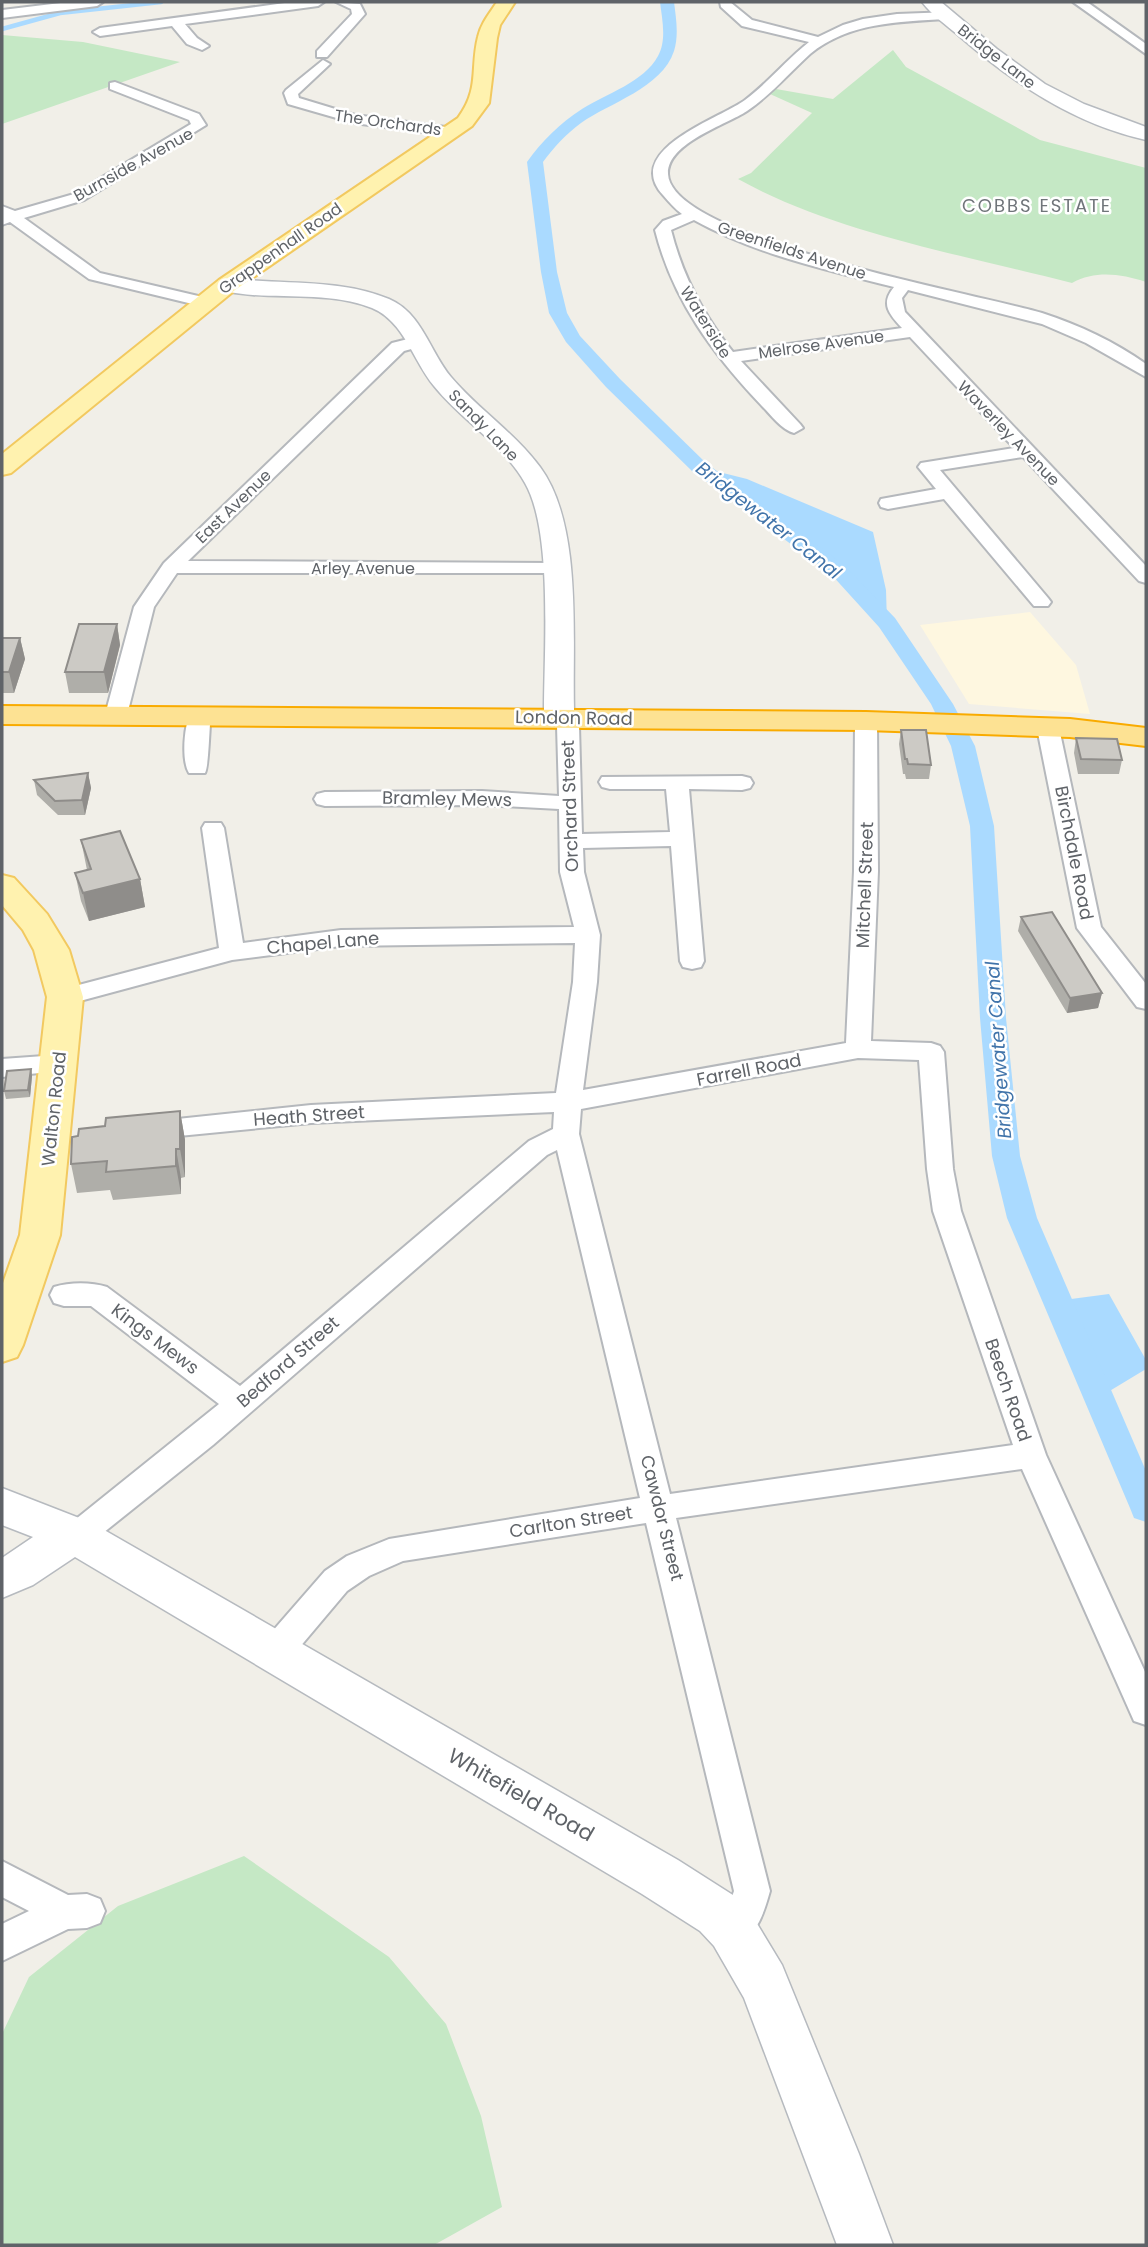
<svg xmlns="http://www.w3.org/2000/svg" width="1148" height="2247" font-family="Poppins,sans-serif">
	<rect width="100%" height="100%" fill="#f1efe8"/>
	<path fill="#fef7e0" d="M 1030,612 L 1076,665 L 1090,714 L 969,704 L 920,625 Z"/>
	<path fill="#c5e8c5" d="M 2,35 L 83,42 L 180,62 L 2,124 Z
		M 893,50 L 906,67 L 1040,140 L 1146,168 L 1146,282 C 1121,274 1096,270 1072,283 C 964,255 835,233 738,179 L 751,173 L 812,113 L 770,94 L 776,89 L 833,99 Z
		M 244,1856 L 389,1957 L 446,2024 L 481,2116 L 502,2207 L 434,2245 L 2,2244 L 2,2034 L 29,1977 L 118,1906 Z"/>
	<path fill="#aadaff" d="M 699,467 L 747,479 L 873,532 L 886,590 L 887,623 L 837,569 Z
		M 1109,1294 L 1146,1360 L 1146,1369 L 1098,1398 L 1056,1301 Z"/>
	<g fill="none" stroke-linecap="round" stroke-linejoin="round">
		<path stroke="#aadaff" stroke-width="4.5" d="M 2,29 L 60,13 L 161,2"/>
		<path fill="#aadaff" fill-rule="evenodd" d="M 660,2 L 674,2 C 676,18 679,35 674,51 C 662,88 609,103 581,123 C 566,134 554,147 543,162 L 557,272 L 567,313 L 580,336 L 620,379 L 706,463 L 844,565 L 895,618 L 953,704 L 975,746 L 994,826 L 1006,1018 L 1020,1156 L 1037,1218 L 1146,1471 L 1146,1522 L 1134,1518 L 1130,1508 L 1007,1218 L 992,1156 L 980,1018 L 970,826 L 951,746 L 931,704 L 879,627 L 830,573 L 692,471 L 606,387 L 566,342 L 549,313 L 541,272 L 527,162 C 542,141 560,123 582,109 C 606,94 644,82 658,56 C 667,40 662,19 660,2 Z"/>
		<defs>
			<path id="street" d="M 69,2 L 103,2 L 97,6 L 2,18 L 2,10 Z
				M 292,2 L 324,2 L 318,6 L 185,24 L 197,38 L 209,46 L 202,50 L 187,44 L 172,26 L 100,36 L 93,32 L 100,28 Z
				M 336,2 L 360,4 L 365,14 L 327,57 L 317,57 L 317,51 L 352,14 L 351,9 Z
				M 720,2 L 730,2 L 752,20 L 818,37 L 843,25 L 863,19 L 897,14 L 951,12 L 952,15 L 946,19 C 898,22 849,22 810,54 C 789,73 771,95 747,111 C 726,125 667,143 668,174 C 671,240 983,295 1042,313 C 1079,325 1115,342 1146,364 L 1146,377 L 1086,343 L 1042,324 L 908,290 L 902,298 L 905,312 L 1146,566 L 1146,583 L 1139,581 L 1023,457 L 940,470 L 1048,598 L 1051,602 L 1048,606 L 1034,606 L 944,499 L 888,509 L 881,507 L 879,503 L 881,499 L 936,489 L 918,467 L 921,463 L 1014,448 L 910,337 L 741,361 L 800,424 L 803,428 L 794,433 C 782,430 771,415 762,406 C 713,354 673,301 655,230 L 663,221 L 682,214 C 675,209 669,202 663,195 C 622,150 719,119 745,100 C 768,83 786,60 809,42 L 742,26 L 721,7 ZM 694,220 C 755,254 826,270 894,287 C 880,304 889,314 902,328 L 733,352 C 703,315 683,277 671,230 Z
				M 1073,2 L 1087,2 L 1146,44 L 1146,54 Z
				M 323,60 L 330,64 L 298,94 L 299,98 L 355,115 L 453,128 L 460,132 L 453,136 L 354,123 L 288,104 L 284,93 L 286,90 Z
				M 115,82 L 199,114 L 206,125 L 84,200 L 24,218 L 100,273 L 211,299 L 213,302 L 211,305 L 205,307 L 89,279 L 10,222 L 2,225 L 2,206 L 15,211 L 74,194 L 191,124 L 189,120 L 110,89 L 110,83 Z
				M 416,337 L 422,338 L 424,342 L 422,346 L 404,351 L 188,561 L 555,563 L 562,565 L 565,569 L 562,573 L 177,573 L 154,607 L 127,715 L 124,720 L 108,720 L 105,715 L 134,607 L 164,563 L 392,343 Z
				M 200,709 L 208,710 L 211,715 C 209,727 209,766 205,773 L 189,773 C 181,760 184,723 192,710 Z
				M 563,711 L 571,712 L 579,726 L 582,834 L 670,832 L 666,789 L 610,789 L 602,787 L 599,782 L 602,777 L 742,776 L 750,778 L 753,783 L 750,788 L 742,790 L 689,789 L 704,961 L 701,967 L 692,969 L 683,967 L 680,961 L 671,846 L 583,848 L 584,872 L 600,935 L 597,982 L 583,1090 L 846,1043 L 854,871 L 855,721 L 858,716 L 874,716 L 877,721 L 878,871 L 871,1041 L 931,1043 L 940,1046 L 944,1052 L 953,1169 L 961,1211 L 1046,1455 L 1146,1674 L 1146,1725 L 1134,1721 L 1022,1469 L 676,1518 L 770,1891 C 763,1916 757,1936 732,1946 L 719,1941 L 714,1929 C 720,1915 730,1906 734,1891 L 646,1523 L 403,1561 L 369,1576 L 347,1591 L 288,1661 L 276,1665 L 264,1661 L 260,1651 L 264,1641 L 325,1571 L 347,1556 L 389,1539 L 640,1498 L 557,1150 L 547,1155 L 213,1445 L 88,1545 L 77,1549 L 66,1545 L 61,1536 L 66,1527 L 219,1404 L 91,1306 L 64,1306 L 54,1303 L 50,1295 L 54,1287 C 70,1282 91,1282 107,1287 L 240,1386 L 529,1141 L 553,1129 L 554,1112 L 311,1123 L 148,1139 L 139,1137 L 135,1130 L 139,1123 L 311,1105 L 556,1093 L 573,982 L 575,943 L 341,946 L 232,960 L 65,1005 L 56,1003 L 53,997 L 56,991 L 219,948 L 202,828 L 205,823 L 221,823 L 224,828 L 243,943 L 341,930 L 574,927 L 560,872 L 559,809 L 482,805 L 325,806 L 317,804 L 314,799 L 317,794 L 325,792 L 482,791 L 559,796 L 557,726 L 552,717 L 555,712 ZM 858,1058 L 919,1060 L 927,1169 L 933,1211 L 1013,1445 L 670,1494 L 579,1134 L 581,1109 Z
				M 1048,722 L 1056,723 L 1059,728 L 1101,927 L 1146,984 L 1146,1009 L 1137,1007 L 1077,928 L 1037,728 L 1040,723 Z
				M 58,1055 L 67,1058 L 71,1064 L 67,1070 L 2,1077 L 2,1059 Z
				M 2,1861 L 68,1895 L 87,1894 L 100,1899 L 105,1911 L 100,1923 L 87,1928 L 68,1929 L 2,1961 L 2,1924 L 29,1911 L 2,1897 Z"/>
			<path id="secondary" d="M 922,2 L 941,2 L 997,49 L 1045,84 L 1084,104 L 1146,127 L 1146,140 C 1074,124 1013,83 958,35 C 946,25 932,15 922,2 Z
				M 227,278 C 281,285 338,278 389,299 C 422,313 430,352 451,377 C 478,409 515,433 540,467 C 583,525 572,639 574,710 L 578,717 L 574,723 L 563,726 L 552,723 L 544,710 C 544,652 553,531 525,483 C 504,445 461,420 434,386 C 413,361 404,321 372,308 C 323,289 269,302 219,290 L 216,285 L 219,280 Z
				M 2,1488 L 92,1523 L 678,1860 L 736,1897 L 750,1912 L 782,1965 L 859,2154 L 893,2245 L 837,2245 L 744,1998 L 714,1946 L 700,1931 L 642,1894 L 75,1557 L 33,1585 L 2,1598 L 2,1558 L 33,1537 L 2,1525 Z"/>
			<path id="primary" d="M 497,2 L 515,2 L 500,25 L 497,38 L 489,103 L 472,126 L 235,290 L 11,473 L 2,475 L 2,454 L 219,280 L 458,118 C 480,88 470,69 478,37 C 481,23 490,13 497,2 Z
				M 2,875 L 14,878 L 47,914 L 69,950 L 83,997 L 60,1235 L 23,1345 L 17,1357 L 2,1362 L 2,1286 L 20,1235 L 47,997 L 34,950 L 23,930 L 2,905 Z"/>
			<path id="highway" d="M 2,706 L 866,712 L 1070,719 L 1146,728 L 1146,746 L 1070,737 L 866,730 L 2,724 Z"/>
		</defs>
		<use href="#street" stroke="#b5b8bc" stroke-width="4"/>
		<use href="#secondary" stroke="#b6babf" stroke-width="3"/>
		<use href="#primary" stroke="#f2c960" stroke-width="4"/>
		<use href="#highway" stroke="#f9ab00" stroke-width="4"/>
		<use href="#street" fill="#fff" fill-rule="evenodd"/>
		<use href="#secondary" fill="#fff" fill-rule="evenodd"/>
		<use href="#primary" fill="#fff2af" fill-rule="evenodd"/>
		<use href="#highway" fill="#fde293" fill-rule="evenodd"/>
	</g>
	<path fill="#afaea9" d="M 117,624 L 120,645 L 108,693 L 69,693 L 65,672 Z
		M 2,638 L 20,638 L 25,659 L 14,693 L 2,693 Z
		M 901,730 L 931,765 L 929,779 L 906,779 L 905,774 L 903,774 L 899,744 Z
		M 1076,738 L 1122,760 L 1119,774 L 1078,774 L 1074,753 Z
		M 88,773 L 91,788 L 85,815 L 58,815 L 37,795 L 34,780 Z
		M 81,840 L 140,879 L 145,907 L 89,921 L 81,901 L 75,873 L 87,870 Z
		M 1021,917 L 1102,993 L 1098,1008 L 1067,1013 L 1018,931 Z
		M 31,1069 L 32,1076 L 30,1097 L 6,1099 L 4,1091 Z
		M 180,1111 L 185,1140 L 185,1177 L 181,1178 L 181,1194 L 113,1200 L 110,1190 L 77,1193 L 71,1164 L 78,1136 L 105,1126 Z"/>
	<path fill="#8f8d8a" d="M 117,624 L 120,645 L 108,693 L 104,672 Z
		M 20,638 L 25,659 L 14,693 L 9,672 Z
		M 88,773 L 91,788 L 85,815 L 82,800 Z
		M 140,879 L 145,907 L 89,921 L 83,893 Z
		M 1102,993 L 1098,1008 L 1067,1013 L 1070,998 Z
		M 31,1069 L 32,1076 L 30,1097 L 28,1090 Z
		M 180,1111 L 185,1140 L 185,1177 L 180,1149 Z
		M 176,1149 L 181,1178 L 181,1194 L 176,1166 Z"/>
	<path fill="#cccac5" stroke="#8f8d8a" stroke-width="2" d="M 79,624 L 117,624 L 104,672 L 65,672 Z
		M 2,638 L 20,638 L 9,672 L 2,672 Z
		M 901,730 L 926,730 L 931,765 L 908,764 L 907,759 L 905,759 Z
		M 1076,738 L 1117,739 L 1122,760 L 1081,759 Z
		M 88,773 L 82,800 L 55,801 L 34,780 Z
		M 120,831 L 140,879 L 83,893 L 75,873 L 91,869 L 81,840 Z
		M 1052,912 L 1102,993 L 1070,998 L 1021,917 Z
		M 31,1069 L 28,1090 L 4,1091 L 7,1071 Z
		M 180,1111 L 180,1149 L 176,1149 L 176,1166 L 106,1172 L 107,1161 L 71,1164 L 72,1137 L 78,1136 L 79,1129 L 105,1126 L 106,1118 Z"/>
	<g text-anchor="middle" stroke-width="5" stroke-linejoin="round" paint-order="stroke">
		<g font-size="16" fill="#5f6368" stroke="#fff">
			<text transform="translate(997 56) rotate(38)" y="6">Bridge Lane</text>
			<text transform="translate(388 122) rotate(8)" y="6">The Orchards</text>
			<text transform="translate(133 164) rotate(-29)" y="6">Burnside Avenue</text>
			<text transform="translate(280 248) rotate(-35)" y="6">Grappenhall Road</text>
			<text transform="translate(792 250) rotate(18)" y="6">Greenfields Avenue</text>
			<text transform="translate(706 322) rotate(58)" y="6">Waterside</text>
			<text transform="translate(821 344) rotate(-8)" y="6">Melrose Avenue</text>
			<text transform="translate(484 425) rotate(46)" y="6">Sandy Lane</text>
			<text transform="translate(1009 433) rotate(46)" y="6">Waverley Avenue</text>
			<text transform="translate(233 506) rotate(-44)" y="6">East Avenue</text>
			<text x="363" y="574">Arley Avenue</text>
		</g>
		<g font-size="18" letter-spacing="2" fill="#70757a" stroke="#fff">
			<text x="1037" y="212">COBBS ESTATE</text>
		</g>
		<g font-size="18" fill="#5f6368" stroke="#fff">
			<text transform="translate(574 718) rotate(1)" y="6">London Road</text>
			<text transform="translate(447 799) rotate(1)" y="6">Bramley Mews</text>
			<text transform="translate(570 806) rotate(-92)" y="6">Orchard Street</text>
			<text transform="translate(1074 853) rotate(79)" y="6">Birchdale Road</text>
			<text transform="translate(865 885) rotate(-88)" y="6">Mitchell Street</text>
			<text transform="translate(323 943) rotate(-5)" y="6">Chapel Lane</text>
			<text transform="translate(749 1070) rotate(-11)" y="6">Farrell Road</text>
			<text transform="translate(54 1109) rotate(-84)" y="6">Walton Road</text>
			<text transform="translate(309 1116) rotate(-4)" y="6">Heath Street</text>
			<text transform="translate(155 1339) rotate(37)" y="6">Kings Mews</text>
			<text transform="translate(288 1362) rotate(-41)" y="6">Bedford Street</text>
			<text transform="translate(1008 1390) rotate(71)" y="6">Beech Road</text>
			<text transform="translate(662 1518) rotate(76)" y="6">Cawdor Street</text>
			<text transform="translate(571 1522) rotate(-9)" y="6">Carlton Street</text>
		</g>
		<g font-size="19" font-style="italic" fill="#4174aa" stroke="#fff">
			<text transform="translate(769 520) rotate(38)" y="7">Bridgewater Canal</text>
			<text transform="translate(998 1050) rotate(-94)" y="7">Bridgewater Canal</text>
		</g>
		<g font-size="21" fill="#5f6368" stroke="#fff">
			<text transform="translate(521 1795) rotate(30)" y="7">Whitefield Road</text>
		</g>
	</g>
	<rect width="1148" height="2247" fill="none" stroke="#5f6368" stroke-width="7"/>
</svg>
